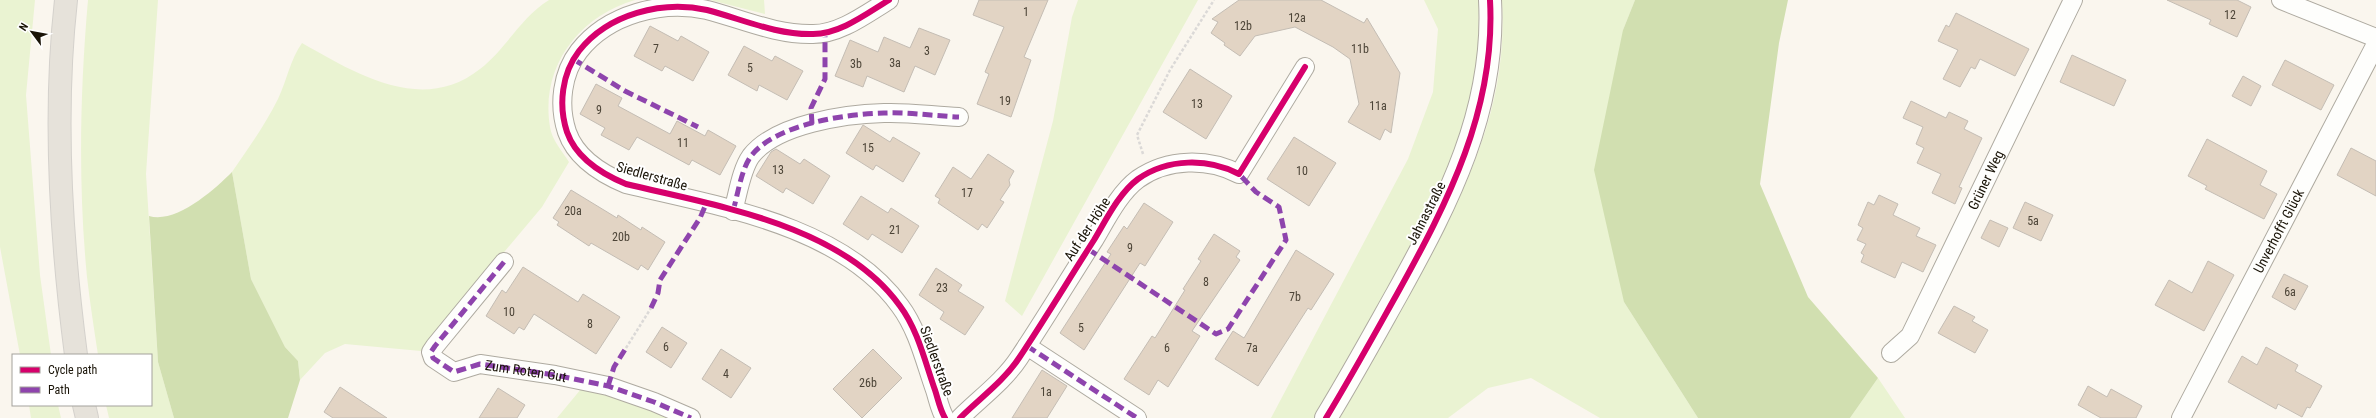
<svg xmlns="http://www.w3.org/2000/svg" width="2376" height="418" font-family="'Roboto Condensed',sans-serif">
	<rect width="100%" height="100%" fill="#faf6ee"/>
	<path fill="#eaf3d2" d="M 0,0 L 35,0 L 26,95 L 40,275 L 51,355 L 20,355 L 0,247 Z
		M 88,0 L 158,0 L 146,174 L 158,362 L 174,418 L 109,418 L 106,405 L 151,405 L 151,355 L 98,355 C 94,329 90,303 87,277 C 78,185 80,91 88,0 Z
		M 549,0 L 635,0 C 579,16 540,67 550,127 C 552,140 562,151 569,162 L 542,207 L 421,351 L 345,344 L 325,353 L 300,380 L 298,361 L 285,347 L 251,279 L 232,172 C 248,149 265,125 278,99 C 287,80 290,60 302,43 C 355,73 422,115 480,69 C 506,49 521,17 549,0 Z
		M 710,0 L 764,0 L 765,14 Z
		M 1078,0 L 1198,0 L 1022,316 L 1005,301 L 1053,121 L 1072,17 Z
		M 1424,0 L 1478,0 L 1479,3 C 1478,26 1480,52 1475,75 C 1452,198 1375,311 1314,418 L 1271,418 L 1408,159 L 1433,92 L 1438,29 Z
		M 1502,0 L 1635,0 L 1623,30 L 1624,302 L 1698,418 L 1600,418 L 1531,378 L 1488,388 L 1448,418 L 1340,418 C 1368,368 1397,318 1424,267 C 1471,179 1508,102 1502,0 Z
		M 1878,378 L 1905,418 L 1850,418 Z
		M 581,389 L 609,394 L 672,418 L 557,418 Z
		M 29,405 L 58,405 L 61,418 L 31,418 Z"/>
	<path fill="#d1dfb0" d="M 1635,0 L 1788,0 L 1779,43 L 1760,184 L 1808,297 L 1878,378 L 1850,418 L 1698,418 L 1624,302 L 1594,170 L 1623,30 Z
		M 232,172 L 251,279 L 285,347 L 298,361 L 300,380 L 288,418 L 174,418 L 158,362 L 149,216 C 176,224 214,190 232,172 Z"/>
	<path fill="#e2d4c4" stroke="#c4bdb4" d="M 979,0 L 1048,0 L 1024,57 L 1031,60 L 1011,117 L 977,104 L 989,74 L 985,72 L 1004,27 L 973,15 Z
		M 1239,0 L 1321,0 L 1364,23 L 1367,18 L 1400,73 L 1391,133 L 1385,129 L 1380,140 L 1348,122 L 1359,104 L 1350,59 L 1333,47 L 1295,27 L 1255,36 L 1240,56 L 1224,45 L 1225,43 L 1211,33 L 1218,22 L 1212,19 Z
		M 2167,0 L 2237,0 L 2251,7 L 2237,37 L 2209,24 L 2211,20 Z
		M 1956,13 L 2029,49 L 2015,76 L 1980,59 L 1975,69 L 1971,67 L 1960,87 L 1943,79 L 1958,50 L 1938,41 L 1946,25 L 1949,27 Z
		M 650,26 L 678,41 L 681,36 L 709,52 L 693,81 L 665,66 L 662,71 L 634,56 Z
		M 919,28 L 950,40 L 935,75 L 915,66 L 904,92 L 867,76 L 863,87 L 835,76 L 850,40 L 878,52 L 884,37 L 910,48 Z
		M 744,46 L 772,61 L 775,56 L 803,71 L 787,100 L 759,85 L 757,91 L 728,75 Z
		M 2072,55 L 2126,80 L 2114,106 L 2060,82 Z
		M 2285,60 L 2334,85 L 2321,110 L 2272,85 Z
		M 1190,69 L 1232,96 L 1206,139 L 1163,112 Z
		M 2243,76 L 2261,86 L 2251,106 L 2232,96 Z
		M 596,84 L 622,98 L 618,106 L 670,134 L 677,121 L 705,136 L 708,130 L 736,146 L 720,175 L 692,160 L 689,165 L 637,137 L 629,150 L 601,135 L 605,128 L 580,114 Z
		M 1911,101 L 1946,118 L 1949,112 L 1968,121 L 1964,129 L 1982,138 L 1959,187 L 1962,188 L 1955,204 L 1932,193 L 1941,174 L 1917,163 L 1924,148 L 1916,144 L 1923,127 L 1903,118 Z
		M 863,125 L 890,142 L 893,137 L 920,153 L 903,182 L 876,165 L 873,170 L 846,153 Z
		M 1294,137 L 1336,163 L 1309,206 L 1267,179 Z
		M 2207,139 L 2267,171 L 2260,185 L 2277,194 L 2264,219 L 2205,189 L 2207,186 L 2188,176 Z
		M 2351,148 L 2376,161 L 2376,196 L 2337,175 Z
		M 776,149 L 800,164 L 804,159 L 830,176 L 813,204 L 786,188 L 783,193 L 756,176 L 771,152 Z
		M 988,154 L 1014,171 L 1009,180 L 1010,185 L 1000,200 L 1004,202 L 987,228 L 982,224 L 978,230 L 938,203 L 940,199 L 935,196 L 953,167 L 971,179 Z
		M 571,190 L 617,218 L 618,215 L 641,230 L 642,227 L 665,242 L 648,270 L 641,265 L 638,270 L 591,243 L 589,246 L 557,225 L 559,222 L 553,218 Z
		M 1879,195 L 1898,204 L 1893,215 L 1920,228 L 1916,236 L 1936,245 L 1923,272 L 1902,262 L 1895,278 L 1861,262 L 1864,255 L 1861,253 L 1866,244 L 1857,240 L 1863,228 L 1858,225 L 1868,202 L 1874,205 Z
		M 861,196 L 888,213 L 891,208 L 919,226 L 902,253 L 872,234 L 868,240 L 843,224 Z
		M 2025,202 L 2053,215 L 2041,241 L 2013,228 Z
		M 1144,203 L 1173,222 L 1145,266 L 1140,263 L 1084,350 L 1060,333 L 1111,254 L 1107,252 L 1124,226 L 1127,229 Z
		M 1990,220 L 2008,228 L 1999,247 L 1981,238 Z
		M 1214,234 L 1240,251 L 1236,257 L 1240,260 L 1192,331 L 1200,336 L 1168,387 L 1158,380 L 1149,395 L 1124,379 L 1152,336 L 1155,338 L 1185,290 L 1183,289 L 1201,261 L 1198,259 Z
		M 1296,250 L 1334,274 L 1311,310 L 1308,308 L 1258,386 L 1215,359 L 1233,331 L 1244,338 Z
		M 2208,261 L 2234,275 L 2204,331 L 2155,305 L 2169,280 L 2192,293 Z
		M 523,267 L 578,302 L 583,294 L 620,317 L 596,354 L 534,314 L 524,330 L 519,327 L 514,334 L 486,316 L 502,290 L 506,293 Z
		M 936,268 L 962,285 L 958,291 L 984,307 L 965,335 L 940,319 L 944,312 L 919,295 Z
		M 2284,274 L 2308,286 L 2295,310 L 2272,297 Z
		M 1954,306 L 1975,317 L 1972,321 L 1988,330 L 1975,353 L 1938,333 Z
		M 662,327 L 687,343 L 671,368 L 646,352 Z
		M 2266,347 L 2298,365 L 2295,371 L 2322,386 L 2310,408 L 2307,407 L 2302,417 L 2278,404 L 2276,409 L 2228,382 L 2242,356 L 2257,365 Z
		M 721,349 L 751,368 L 731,398 L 702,379 Z
		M 873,349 L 902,378 L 862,418 L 833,389 Z
		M 1042,370 L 1067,386 L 1047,418 L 1012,418 Z
		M 2088,386 L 2107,397 L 2111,389 L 2142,406 L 2136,418 L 2101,418 L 2078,405 Z
		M 340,387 L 387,418 L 333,418 L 324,412 Z
		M 498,388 L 525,405 L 517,418 L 479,418 Z"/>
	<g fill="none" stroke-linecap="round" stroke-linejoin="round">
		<defs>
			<g id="minor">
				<path d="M 889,0 C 866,14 840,34 813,34 C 776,35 742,19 707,10 C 662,0 608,14 579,51 C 562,73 558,105 567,132 C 576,158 602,174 626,184 C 717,206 842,225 900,306 C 918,330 925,362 935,390 C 938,399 940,410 945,418"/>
				<path d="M 2281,0 L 2376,38"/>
				<path d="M 733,211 C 738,194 741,170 751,156 C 776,124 845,114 884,113 C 909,112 934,116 959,117"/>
				<path d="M 504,262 L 435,346 L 431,352 L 433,358 L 454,372 L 480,364 L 555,375 L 608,386 L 654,402 L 691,418"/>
				<path d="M 1027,346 L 1137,418"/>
				<path id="s1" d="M 1891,353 L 1910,336 L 2073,0"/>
				<path d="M 960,418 C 979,399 1004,381 1019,358 C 1045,319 1069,279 1094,240 C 1106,220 1119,193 1138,179 C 1168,158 1208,158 1239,174 L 1305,67"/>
				<path id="s2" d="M 2181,418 L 2376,44"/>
			</g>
			<path id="tertiary" d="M 1326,418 C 1351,377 1374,335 1397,294 C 1448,202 1496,109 1490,0"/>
			<path id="primary" d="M 66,0 C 53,116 61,240 76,355
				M 84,405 L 87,418"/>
		</defs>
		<use href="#minor" stroke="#aeaaa0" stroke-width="20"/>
		<use href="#tertiary" stroke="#aeaaa0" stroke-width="24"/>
		<use href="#primary" stroke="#d4d1cc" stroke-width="24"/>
		<path stroke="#dbd9d7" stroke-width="2.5" stroke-dasharray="3 2" stroke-linecap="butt" d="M 1143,154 L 1137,135 L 1170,70 L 1214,0
			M 626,348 L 651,308"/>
		<use href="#minor" stroke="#fefefc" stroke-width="18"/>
		<use href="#tertiary" stroke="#fefefc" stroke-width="22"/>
		<use href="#primary" stroke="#e6e2da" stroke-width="22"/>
		<g stroke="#8e44ad" stroke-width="5" stroke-dasharray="10 5" stroke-linecap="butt">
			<path d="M 573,59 L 625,91 L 698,127"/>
			<path d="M 812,124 L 811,108 L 825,79 L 825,33"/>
			<path d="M 733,211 C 738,194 741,170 751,156 C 776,124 845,114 884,113 C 909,112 934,116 959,117"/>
			<path d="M 1088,249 L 1216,334 L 1228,329 L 1286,240 L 1279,207 L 1256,192 L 1239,174"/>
			<path id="s3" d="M 504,262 L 435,346 L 431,352 L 433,358 L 454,372 L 480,364 L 555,375 L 608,386 L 654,402 L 691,418"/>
			<path d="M 651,308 L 658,293 L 660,280 L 700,218 L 706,204"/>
			<path d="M 1027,346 L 1137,418"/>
			<path d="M 608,386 L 614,367 L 626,348"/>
		</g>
		<defs>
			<path id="cycleway" d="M 889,0 C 866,14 840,34 813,34 C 776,35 742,19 707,10 C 662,0 608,14 579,51 C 562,73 558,105 567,132 C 576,158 602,174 626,184 C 717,206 842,225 900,306 C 918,330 925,362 935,390 C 938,399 940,410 945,418
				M 960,418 C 979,399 1004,381 1019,358 C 1045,319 1069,279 1094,240 C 1106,220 1119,193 1138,179 C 1168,158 1208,158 1239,174 L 1305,67
				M 1326,418 C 1351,377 1374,335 1397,294 C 1448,202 1496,109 1490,0"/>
		</defs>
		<use href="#cycleway" stroke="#fff" stroke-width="8"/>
		<use href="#cycleway" stroke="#d6006c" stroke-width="6"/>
	</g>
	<g text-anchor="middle" stroke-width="4" stroke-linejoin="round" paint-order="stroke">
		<g font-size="12" fill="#4c4437">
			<text x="1026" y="16">1</text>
			<text x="2230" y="19">12</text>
			<text x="1297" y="22">12a</text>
			<text x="1243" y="30">12b</text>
			<text x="656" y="53">7</text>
			<text x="1360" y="53">11b</text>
			<text x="927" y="55">3</text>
			<text x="895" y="67">3a</text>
			<text x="856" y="68">3b</text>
			<text x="750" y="72">5</text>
			<text x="1005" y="105">19</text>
			<text x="1197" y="108">13</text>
			<text x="1378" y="110">11a</text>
			<text x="599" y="114">9</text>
			<text x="683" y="147">11</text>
			<text x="868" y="152">15</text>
			<text x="778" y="174">13</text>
			<text x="1302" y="175">10</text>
			<text x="967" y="197">17</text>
			<text x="573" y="215">20a</text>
			<text x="2033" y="225">5a</text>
			<text x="895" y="234">21</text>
			<text x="621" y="241">20b</text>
			<text x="1130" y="252">9</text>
			<text x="1206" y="286">8</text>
			<text x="942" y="292">23</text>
			<text x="2290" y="296">6a</text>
			<text x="1295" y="301">7b</text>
			<text x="509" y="316">10</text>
			<text x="590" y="328">8</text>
			<text x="1081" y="332">5</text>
			<text x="666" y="351">6</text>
			<text x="1167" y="352">6</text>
			<text x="1252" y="352">7a</text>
			<text x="726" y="378">4</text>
			<text x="868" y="387">26b</text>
			<text x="1046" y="396">1a</text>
		</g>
		<g font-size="14" fill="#1a1408" stroke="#fff">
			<text transform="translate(652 176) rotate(16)" y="5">Siedlerstraße</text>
			<text dy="5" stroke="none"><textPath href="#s1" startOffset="199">Grüner Weg</textPath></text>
			<text transform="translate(1426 213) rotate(-63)" y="5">Jahnastraße</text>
			<text transform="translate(1087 229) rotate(-57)" y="5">Auf der Höhe</text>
			<text dy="5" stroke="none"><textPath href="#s2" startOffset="211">Unverhofft Glück</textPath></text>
			<text transform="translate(937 361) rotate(70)" y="5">Siedlerstraße</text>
			<text dy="5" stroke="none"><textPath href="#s3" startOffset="221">Zum Roten Gut</textPath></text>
		</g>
	</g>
	<rect x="12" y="354" width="140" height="52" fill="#ffffff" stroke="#a3a19c"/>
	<rect x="20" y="367" width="20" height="6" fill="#d6006c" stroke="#a3a19c"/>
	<text x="48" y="374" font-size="12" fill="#1a1408">Cycle path</text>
	<rect x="20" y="387" width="20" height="6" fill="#8e44ad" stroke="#a3a19c"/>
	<text x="48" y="394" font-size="12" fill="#1a1408">Path</text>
	<g transform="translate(32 32) rotate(302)" stroke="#ffffff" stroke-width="3" paint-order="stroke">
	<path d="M0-3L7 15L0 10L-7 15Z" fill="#1a1408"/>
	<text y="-6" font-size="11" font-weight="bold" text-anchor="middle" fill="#1a1408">N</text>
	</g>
</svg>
